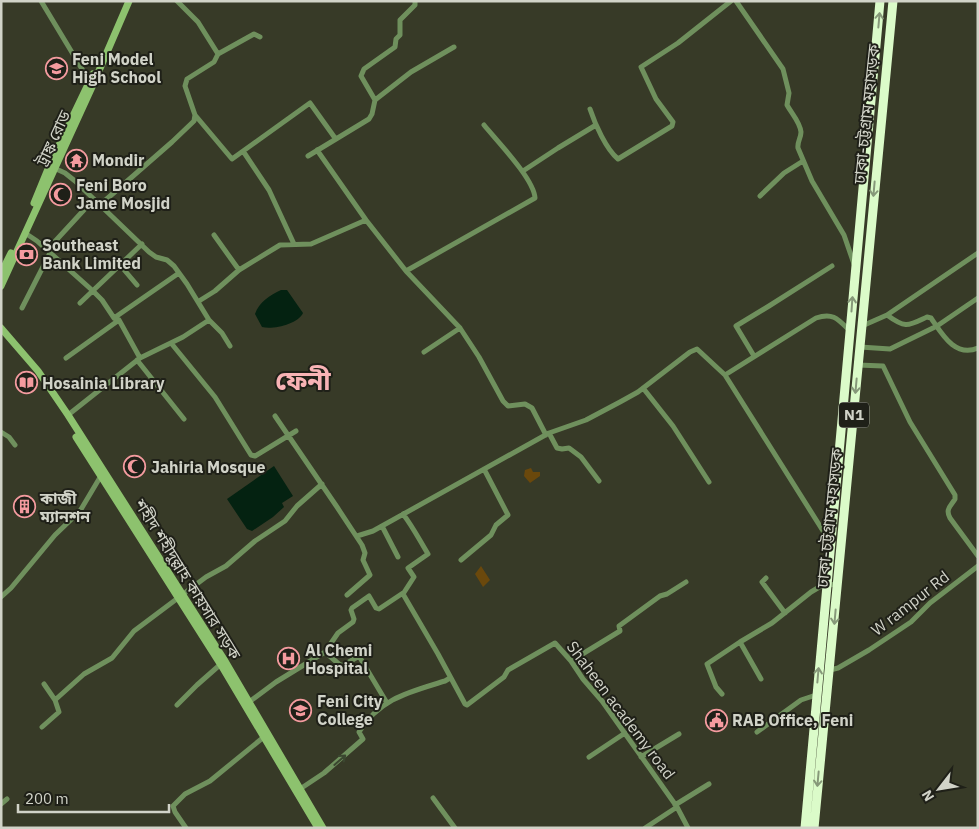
<svg xmlns="http://www.w3.org/2000/svg" width="979" height="829" font-family="'IBM Plex Sans','Noto Sans Bengali',sans-serif">
	<rect width="100%" height="100%" fill="#373a27"/>
	<path fill="#6a480c" d="M 531,468 L 533,472 L 540,472 L 540,476 L 530,483 L 524,476 L 525,470 Z
		M 481,566 L 490,580 L 483,587 L 475,574 Z"/>
	<path fill="#042211" d="M 281,290 L 287,290 L 303,313 C 298,324 273,330 262,327 L 255,314 C 259,302 270,295 281,290 Z
		M 274,466 L 293,496 L 282,503 L 284,507 L 273,517 L 252,531 L 247,529 L 227,499 Z"/>
	<g fill="none" stroke-linecap="round" stroke-linejoin="round">
		<path stroke="#6f905d" stroke-width="5" d="M 41,1 L 91,84
			M 177,1 L 198,22 L 218,54
			M 736,1 L 783,69 L 789,93 L 787,105 C 792,114 800,122 801,132 C 801,138 797,142 798,148 L 812,181 L 844,235 L 854,264
			M 375,100 L 361,76 L 364,69 L 395,47 L 396,39 L 400,35 L 400,20 L 415,5 L 415,1
			M 590,109 C 595,124 606,149 618,159 L 672,126 L 673,122 L 656,99 L 641,67 L 678,43 L 731,1
			M 195,115 L 232,159 L 310,103 L 335,138
			M 317,150 L 366,220 L 406,271 L 460,328 L 479,357 L 503,401 L 508,406 L 525,404 L 532,408 L 546,435
			M 243,151 L 269,190 L 294,244
			M 308,156 L 369,119 L 372,114 L 375,100 L 411,72 L 454,47
			M 54,168 L 65,173 L 75,181 L 149,252 L 156,257 L 167,260 L 174,266 L 187,284 L 209,320 L 222,333 L 230,346
			M 523,171 L 558,148 L 596,125
			M 760,196 L 784,173 L 803,161
			M 101,204 L 172,142 L 194,121 L 195,115 L 185,86 L 187,79 L 214,62 L 218,54 L 254,34 L 260,37
			M 25,233 L 37,241 L 93,291 L 102,300 L 114,318 L 119,320 L 140,358
			M 214,235 L 239,270
			M 120,265 L 137,285
			M 406,271 L 535,198 C 534,179 497,141 484,125
			M 199,301 L 215,291 L 239,270 L 280,245 L 311,244 L 366,220
			M 80,303 L 142,244
			M 22,308 L 50,253 L 48,249 L 94,199
			M 887,315 L 978,253
			M 114,318 L 179,273
			M 862,326 L 887,315 C 906,329 908,326 927,317 L 931,318 C 942,334 955,358 978,348
			M 171,343 L 215,397 L 251,455 L 255,456 L 296,431
			M 860,347 L 890,349 L 937,326 L 978,298
			M 424,352 L 460,328
			M 754,356 L 736,326 L 769,306 L 832,266
			M 66,358 L 119,320
			M 137,360 L 184,419
			M 858,365 L 883,366 L 884,368 L 910,422 L 955,495 L 955,499 C 951,506 945,509 950,518 L 978,556
			M 725,375 L 816,318 C 833,312 838,319 850,331
			M 643,388 L 673,426 L 709,482
			M 68,415 L 140,358 L 183,337 L 209,320
			M 275,416 L 337,507 L 362,545 L 365,553 L 363,560 L 370,575 L 347,595
			M 1,432 L 9,437 L 15,445
			M 549,433 L 557,448 L 562,449 L 569,448 L 581,457 L 599,481
			M 403,514 C 413,527 420,541 428,554 L 408,568 L 414,577 L 403,594 L 438,654 L 465,704 L 467,705 L 504,677 L 508,670 L 555,643 L 571,661 L 583,679 L 602,701 L 677,807 L 688,828
			M 382,526 L 398,557
			M 357,536 L 373,531 L 549,433 L 586,420 L 620,402 L 638,392 L 690,352 L 697,349 L 725,375 L 830,542
			M 461,560 L 491,535 L 496,525 L 508,515 L 484,469
			M 766,578 L 762,582 L 785,613
			M 1,597 L 11,588 L 55,535 L 80,511 L 102,474
			M 740,642 L 761,679
			M 325,652 L 338,633 L 353,622 L 354,619 L 351,610 L 352,608 L 369,596 L 376,608 L 379,609 L 403,593
			M 571,661 L 620,631 L 619,626 L 660,596 L 667,594 L 686,582
			M 830,670 L 838,668 L 869,650 L 911,622 L 930,603 L 978,566
			M 722,694 L 716,687 L 707,664 L 740,642 L 772,623 L 811,592 L 821,586 L 837,584
			M 55,700 L 84,674 L 112,658 L 134,631 L 206,577 L 226,566 L 255,541 L 285,521 L 297,506 L 322,484
			M 249,702 L 276,682 L 325,652 L 340,665 L 344,665 L 359,656 L 387,703
			M 177,705 L 197,685 L 222,663
			M 42,727 L 59,712 L 55,700 L 44,684
			M 757,732 L 801,700 L 816,695
			M 589,757 L 625,733
			M 641,757 L 679,734
			M 300,789 L 324,773 L 363,739 L 359,732 C 380,698 410,692 445,681 L 450,678
			M 433,798 L 455,828
			M 1,804 L 7,799
			M 675,805 L 709,784
			M 186,828 L 175,812 L 173,806 L 185,794 L 210,781 L 265,736
			M 645,828 L 677,807"/>
		<path stroke="#8dc26e" stroke-width="7" d="M 34,203 L 50,164 L 93,74
			M 1,273 L 11,253
			M 1,286 L 92,87 L 129,1
			M 1,328 L 38,371 L 68,415 L 225,661 L 323,828
			M 76,437 L 221,665 L 318,828"/>
		<path stroke="#dbfbc9" stroke-width="9" d="M 805,828 L 880,1
			M 814,828 L 893,1"/>
	</g>
	<defs><path id="oneway-shaft" d="M-6 0H5M1.5-3L5.5 0L1.5 3" fill="none" stroke-width="1.6" stroke-linecap="round" stroke-linejoin="round" transform="scale(1.25)"/></defs>
	<g stroke="#869879">
		<use href="#oneway-shaft" transform="translate(879 20) rotate(-85)"/>
		<use href="#oneway-shaft" transform="translate(874 189) rotate(95)"/>
		<use href="#oneway-shaft" transform="translate(852 304) rotate(-86)"/>
		<use href="#oneway-shaft" transform="translate(856 386) rotate(95)"/>
		<use href="#oneway-shaft" transform="translate(835 617) rotate(95)"/>
		<use href="#oneway-shaft" transform="translate(818 675) rotate(-85)"/>
		<use href="#oneway-shaft" transform="translate(818 779) rotate(95)"/>
	</g>
	<use stroke="#3b4730" href="#oneway-shaft" transform="translate(340 760) rotate(-41)"/>
	<defs>
		<symbol id="school-ring" viewBox="-11 -11 22 22"><circle r="9.5" fill="#1f2018" stroke="#f49b9f" stroke-width="1.5"/><path d="M0-5L7-2L0 1L-7-2ZM-4 1L0 2.5L4 1V4Q0 6-4 4Z" fill="#f49b9f"/></symbol>
		<symbol id="temple-ring" viewBox="-11 -11 22 22"><circle r="9.5" fill="#1f2018" stroke="#f49b9f" stroke-width="1.5"/><path d="M0-6L5-2H3V0L6.5 2.5H4V6H1.5V3h-3V6H-4V2.5H-6.5L-3 0V-2H-5Z" fill="#f49b9f"/></symbol>
		<symbol id="mosque-ring" viewBox="-11 -11 22 22"><circle r="9.5" fill="#1f2018" stroke="#f49b9f" stroke-width="1.5"/><path d="M3.5-4.9A6 6 0 1 0 3.5 4.9A5 5 0 1 1 3.5-4.9Z" fill="#f49b9f"/></symbol>
		<symbol id="bank-ring" viewBox="-11 -11 22 22"><circle r="9.5" fill="#1f2018" stroke="#f49b9f" stroke-width="1.5"/><path d="M-6-4H6V4H-6ZM0-2.3a2.3 2.3 0 1 0 0 4.6a2.3 2.3 0 1 0 0-4.6Z" fill="#f49b9f"/></symbol>
		<symbol id="library-ring" viewBox="-11 -11 22 22"><circle r="9.5" fill="#1f2018" stroke="#f49b9f" stroke-width="1.5"/><path d="M-6-4Q-3-5.5-.7-3.5V5Q-3 3-6 4ZM6-4Q3-5.5 .7-3.5V5Q3 3 6 4Z" fill="#f49b9f"/></symbol>
		<symbol id="building-ring" viewBox="-11 -11 22 22"><circle r="9.5" fill="#1f2018" stroke="#f49b9f" stroke-width="1.5"/><path d="M-4-6H4V6H1V3H-1V6H-4ZM-2.5-4.3h1.7v1.8h-1.7ZM.8-4.3h1.7v1.8H.8ZM-2.5-1h1.7V.8h-1.7ZM.8-1h1.7V.8H.8Z" fill="#f49b9f"/></symbol>
		<symbol id="hospital-ring" viewBox="-11 -11 22 22"><circle r="9.5" fill="#1f2018" stroke="#f49b9f" stroke-width="1.5"/><path d="M-5-5h3v3.5h4V-5h3V5h-3V1.5h-4V5h-3Z" fill="#f49b9f"/></symbol>
		<symbol id="university-ring" viewBox="-11 -11 22 22"><circle r="9.5" fill="#1f2018" stroke="#f49b9f" stroke-width="1.5"/><path d="M0-5L7-2L0 1L-7-2ZM-4 1L0 2.5L4 1V4Q0 6-4 4Z" fill="#f49b9f"/></symbol>
		<symbol id="civic-ring" viewBox="-11 -11 22 22"><circle r="9.5" fill="#1f2018" stroke="#f49b9f" stroke-width="1.5"/><path d="M-.6-6.5H3V-4.5H.6V-3L4-1V1h2V6H-6V1h2V-1L-.6-3ZM-1.2 2.5V6h2.4V2.5Z" fill="#f49b9f"/></symbol>
	</defs>
	<g fill-rule="evenodd">
		<use href="#school-ring" x="44" y="56" width="25" height="25"/>
		<use href="#temple-ring" x="64" y="148" width="25" height="25"/>
		<use href="#mosque-ring" x="48" y="182" width="25" height="25"/>
		<use href="#bank-ring" x="14" y="242" width="25" height="25"/>
		<use href="#library-ring" x="14" y="370" width="25" height="25"/>
		<use href="#mosque-ring" x="122" y="454" width="25" height="25"/>
		<use href="#building-ring" x="12" y="494" width="25" height="25"/>
		<use href="#hospital-ring" x="276" y="646" width="25" height="25"/>
		<use href="#university-ring" x="288" y="698" width="25" height="25"/>
		<use href="#civic-ring" x="704" y="708" width="25" height="25"/>
	</g>
	<g text-anchor="middle" stroke-width="4" stroke-linejoin="round" paint-order="stroke">
		<rect fill="#1f2018" stroke="#9c9d93" stroke-width="1" x="839" y="402.5" width="30" height="25" rx="4"/>
		<g font-size="15" font-weight="bold" fill="#d1d3c8">
			<text x="854" y="420">N1</text>
		</g>
		<g font-size="16" font-weight="bold" fill="#d1d3c8" stroke="#1f2018" text-anchor="start">
			<text x="72" y="65">Feni Model<tspan x="72" dy="18">High School</tspan></text>
			<text x="92" y="166">Mondir</text>
			<text x="76" y="191">Feni Boro<tspan x="76" dy="18">Jame Mosjid</tspan></text>
			<text x="42" y="251">Southeast<tspan x="42" dy="18">Bank Limited</tspan></text>
			<text x="42" y="389">Hosainia Library</text>
			<text x="151" y="473">Jahiria Mosque</text>
			<text x="40" y="504">কাজী<tspan x="40" dy="18">ম্যানশন</tspan></text>
			<text x="305" y="656">Al Chemi<tspan x="305" dy="18">Hospital</tspan></text>
			<text x="317" y="707">Feni City<tspan x="317" dy="18">College</tspan></text>
			<text x="732" y="726">RAB Office, Feni</text>
		</g>
		<g font-size="16" fill="#d1d3c8" stroke="#1f2018">
			<text transform="translate(866 114) rotate(-84)" y="6">ঢাকা-চট্টগ্রাম মহাসড়ক</text>
			<text transform="translate(53 138) rotate(-65)" y="6">ট্রাঙ্ক রোড</text>
			<text transform="translate(829 518) rotate(-84)" y="6">ঢাকা-চট্টগ্রাম মহাসড়ক</text>
			<text transform="translate(188 579) rotate(58)" y="6">শহীদ শহীদুল্লাহ কায়সার সড়ক</text>
			<text transform="translate(910 603) rotate(-38)" y="6">W rampur Rd</text>
			<text transform="translate(621 710) rotate(53)" y="6">Shaheen academy road</text>
		</g>
		<g font-size="26" font-weight="bold" fill="#f8b3b5" stroke="#1f2018">
			<text x="303" y="390">ফেনী</text>
		</g>
	</g>
	<rect width="979" height="829" fill="none" stroke="#d1d3c8" stroke-width="5"/>
	<g transform="translate(939 789) rotate(239)" stroke="#1f2018" stroke-width="4" paint-order="stroke">
	<path d="M0-4L9 19L0 12L-9 19Z" fill="#d1d3c8"/>
	<text y="-8" font-size="14" font-weight="bold" text-anchor="middle" fill="#d1d3c8">N</text>
	</g>
	<path d="M18 804v8h151v-8" fill="none" stroke="#d1d3c8" stroke-width="2.5"/>
	<text x="25" y="804" font-size="15" fill="#d1d3c8" stroke="#1f2018" stroke-width="4" paint-order="stroke">200 m</text>
</svg>
